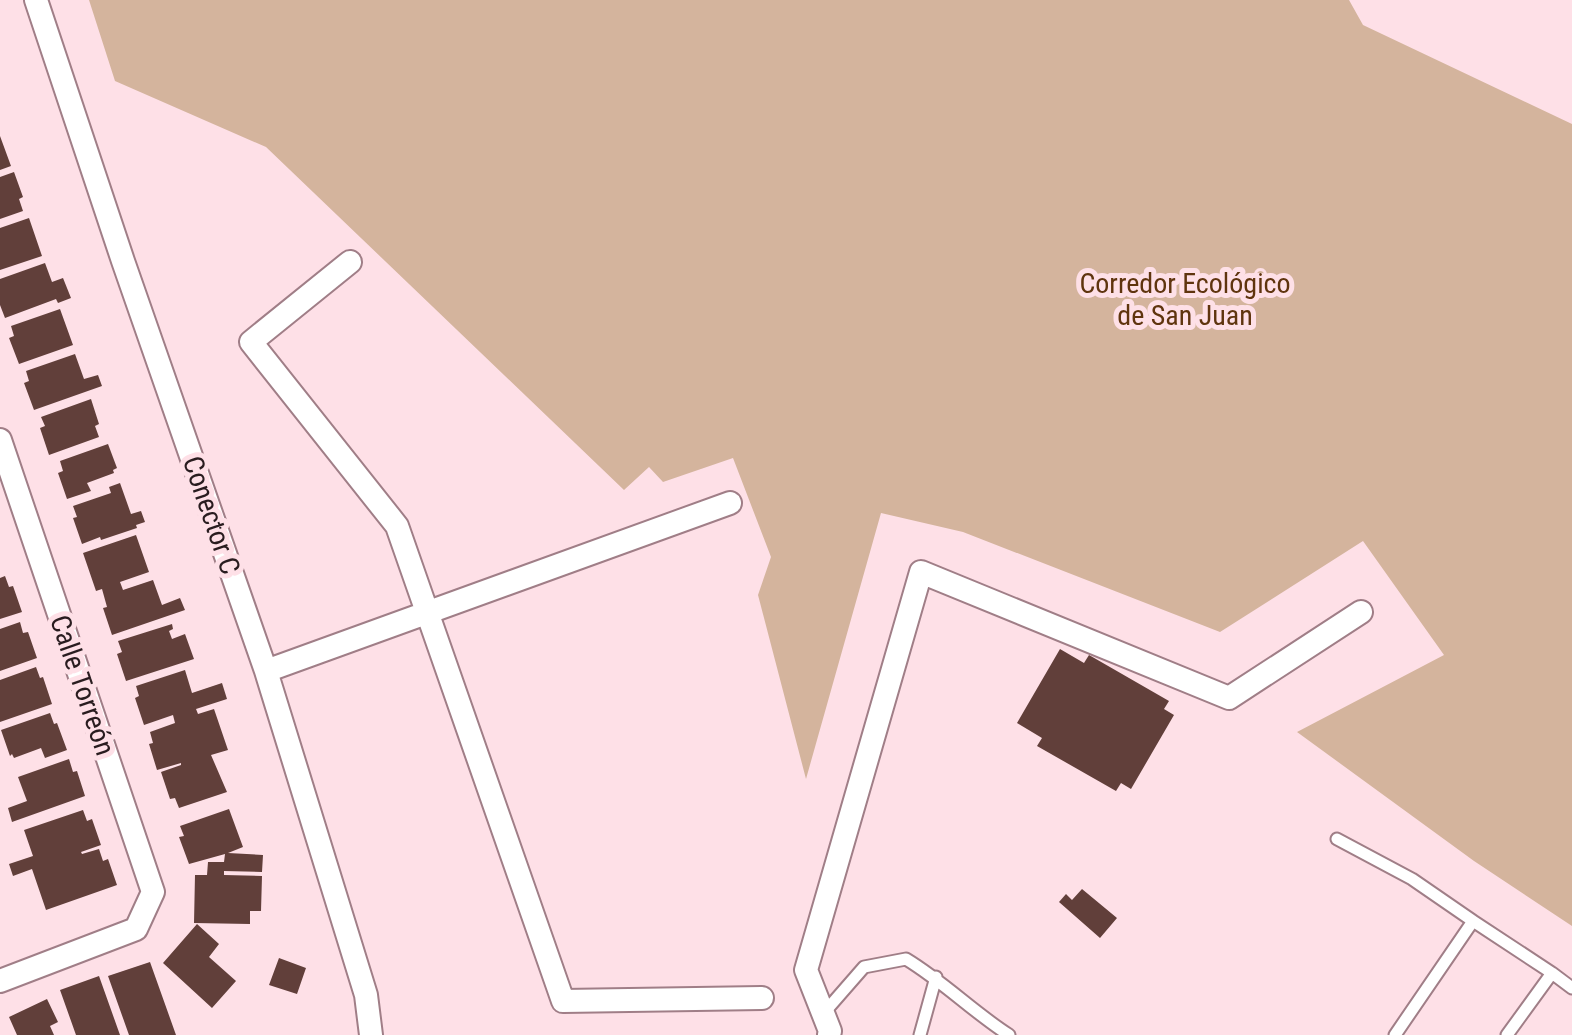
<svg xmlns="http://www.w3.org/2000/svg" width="1572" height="1035" font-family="'Roboto Condensed',sans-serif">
	<rect width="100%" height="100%" fill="#fee0e7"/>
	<path fill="#d4b49d" d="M 89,0 L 1349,0 L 1363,25 L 1572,124 L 1572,926 L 1474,861 L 1297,732 L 1444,655 L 1363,541 L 1220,632 L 963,532 L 881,513 L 806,779 L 758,595 L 771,557 L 733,458 L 663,482 L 649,467 L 624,490 L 266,147 L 115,81 Z"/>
	<path fill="#613f3a" d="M 0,136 L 11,166 L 0,170 Z
		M 14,172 L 23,197 L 19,199 L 23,211 L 0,219 L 0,177 Z
		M 29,218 L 42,256 L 0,270 L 0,228 Z
		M 45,263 L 52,282 L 63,278 L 71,298 L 58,303 L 56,299 L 5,318 L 0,305 L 0,279 Z
		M 60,309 L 73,345 L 19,364 L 9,338 L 14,336 L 11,326 Z
		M 75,354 L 84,379 L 98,375 L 102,386 L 34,410 L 24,383 L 29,381 L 26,371 Z
		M 91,399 L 99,424 L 95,426 L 99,437 L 49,455 L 40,428 L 45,426 L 41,417 Z
		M 108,444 L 117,468 L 113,470 L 114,473 L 87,483 L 91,491 L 67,499 L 58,473 L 63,471 L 60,461 Z
		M 120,483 L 131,514 L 141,511 L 145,522 L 136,525 L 137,528 L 101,540 L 100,537 L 82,544 L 73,518 L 77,517 L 73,506 L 111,493 L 109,487 Z
		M 136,535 L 149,572 L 120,582 L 123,590 L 153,580 L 162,605 L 180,598 L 185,610 L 112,635 L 103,608 L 107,607 L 102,589 L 96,591 L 83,553 Z
		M 5,576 L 9,587 L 13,586 L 22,612 L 0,619 L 0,578 Z
		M 20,622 L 23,633 L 28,632 L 37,658 L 0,671 L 0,629 Z
		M 172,624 L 173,629 L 169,631 L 172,639 L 185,634 L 194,659 L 126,681 L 117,654 L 122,652 L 118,641 Z
		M 1060,649 L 1084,663 L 1089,655 L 1169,701 L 1164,709 L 1174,715 L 1131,789 L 1121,783 L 1116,791 L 1037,746 L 1042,738 L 1017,723 Z
		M 36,667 L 40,678 L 43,677 L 52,704 L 0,722 L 0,680 Z
		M 185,670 L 192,693 L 222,683 L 227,699 L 196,709 L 198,714 L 214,709 L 228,750 L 211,755 L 227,792 L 179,808 L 175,798 L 170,799 L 161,772 L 181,765 L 181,763 L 157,770 L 149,744 L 153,743 L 150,732 L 175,723 L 173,715 L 144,725 L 135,698 L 139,696 L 136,686 Z
		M 50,713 L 54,724 L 57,723 L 67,750 L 45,758 L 41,748 L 14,758 L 12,754 L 10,756 L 1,730 Z
		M 69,759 L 73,772 L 77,771 L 85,796 L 12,822 L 8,808 L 27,801 L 18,777 Z
		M 229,809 L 243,847 L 228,853 L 263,855 L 262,872 L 224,871 L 224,875 L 262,876 L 261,911 L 250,911 L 250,924 L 194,923 L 195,875 L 207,875 L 208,862 L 224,862 L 225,854 L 189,864 L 179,837 L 184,836 L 180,826 Z
		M 83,810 L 87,821 L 92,819 L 101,845 L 81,852 L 82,854 L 99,849 L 103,861 L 108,859 L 117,885 L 46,910 L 32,869 L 13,876 L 9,864 L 33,856 L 24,830 Z
		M 1082,889 L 1117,918 L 1100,938 L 1059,902 L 1066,894 L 1072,900 Z
		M 197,924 L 219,944 L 209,957 L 236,981 L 212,1008 L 163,963 Z
		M 279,958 L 306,968 L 297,994 L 269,985 Z
		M 150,962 L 176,1035 L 129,1035 L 108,976 Z
		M 99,976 L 120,1035 L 76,1035 L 60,990 Z
		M 47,999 L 58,1022 L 50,1026 L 54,1035 L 17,1035 L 9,1017 Z"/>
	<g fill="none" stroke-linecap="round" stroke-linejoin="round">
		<defs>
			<path id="service" d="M 1337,839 L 1412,879 L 1473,921
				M 1552,973 L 1572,988
				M 823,1014 L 864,967 L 906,959 C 944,982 973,1012 1009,1035
				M 920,1035 L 936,977
				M 1395,1035 L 1473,921 L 1552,973 L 1507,1035"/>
			<path id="minor" d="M 36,0 L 123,261 L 266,671 L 366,995 L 371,1035
				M 350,262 L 251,342 L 397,526 L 563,1001 L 762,998
				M 0,440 L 153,892 L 136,929 L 0,981
				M 266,671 L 730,503
				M 829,1035 L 830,1031 L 806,970 L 921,572 L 1229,698 L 1361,612"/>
		</defs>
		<use href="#service" stroke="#a07e87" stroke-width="15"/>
		<use href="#minor" stroke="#a07e87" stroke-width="26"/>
		<use href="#service" stroke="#fff" stroke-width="11"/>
		<use href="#minor" stroke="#fff" stroke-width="22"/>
	</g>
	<g text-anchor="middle" stroke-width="10" stroke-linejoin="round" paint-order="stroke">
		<g font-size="28" fill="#5f340e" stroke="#fee0e7">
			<text x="1185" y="293">Corredor Ecológico<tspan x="1185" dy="32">de San Juan</tspan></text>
		</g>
		<g font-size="28" fill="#291c1f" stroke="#fee0e7">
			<text transform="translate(212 515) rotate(71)" y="10">Conector C</text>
			<text transform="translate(83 685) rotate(71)" y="10">Calle Torreón</text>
		</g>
	</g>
</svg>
